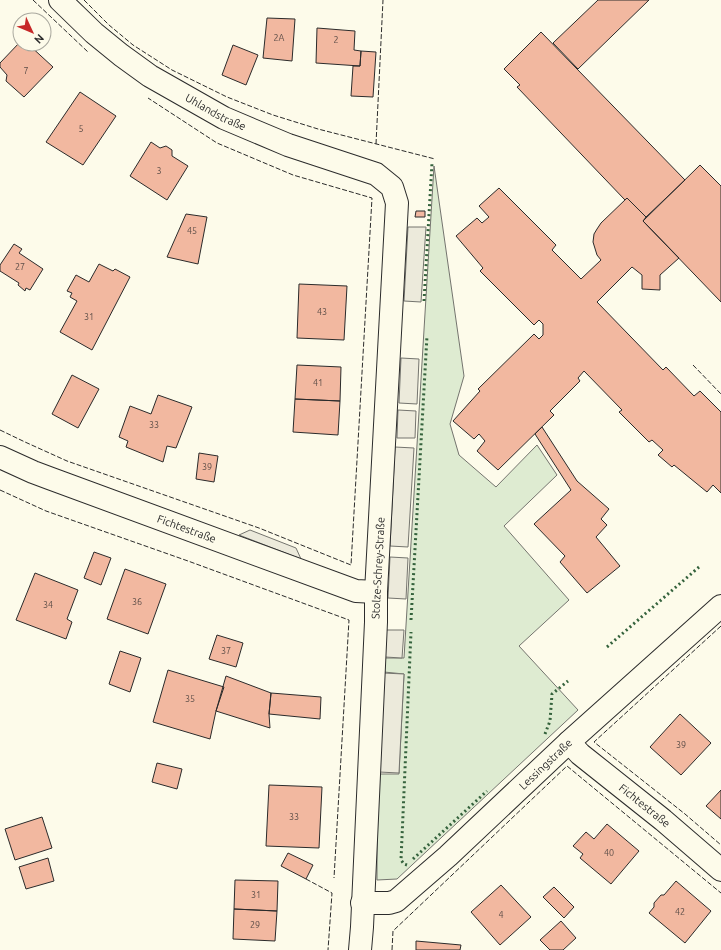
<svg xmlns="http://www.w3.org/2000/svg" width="721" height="950" font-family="Ubuntu,sans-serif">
	<rect width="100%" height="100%" fill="#fdfbea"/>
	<path fill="#deebd1" stroke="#74746e" d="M 434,166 L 464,376 L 450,424 L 459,455 L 496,487 L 537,445 L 557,475 L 504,526 L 569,600 L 519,646 L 578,710 L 397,879 L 377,880 L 377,774 L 399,774 L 404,674 L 384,672 L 384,658 L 404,658 Z"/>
	<path fill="#eceadb" stroke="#74746e" d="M 408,227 L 426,227 L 421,302 L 404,301 Z
		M 401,358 L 419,359 L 417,404 L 399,403 Z
		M 398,410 L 416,411 L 415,438 L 397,438 Z
		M 395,447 L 414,448 L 408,547 L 390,546 Z
		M 250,530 L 296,548 L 301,559 L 239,535 Z
		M 390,557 L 408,558 L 406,599 L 388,598 Z
		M 386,630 L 404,630 L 402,658 L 385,657 Z
		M 383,673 L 404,674 L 399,773 L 379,772 Z"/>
	<path fill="#f2b8a0" stroke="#2b2b2b" d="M 598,0 L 649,0 L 578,69 L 553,43 Z
		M 267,18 L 295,19 L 292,61 L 263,58 Z
		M 317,28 L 355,31 L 354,50 L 361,51 L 360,66 L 316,63 Z
		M 541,32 L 685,180 L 646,217 L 627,198 L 625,200 L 517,87 L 520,85 L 504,69 Z
		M 20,42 L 20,44 L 28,44 L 53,67 L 24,97 L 6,81 L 7,75 L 0,67 L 0,63 Z
		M 233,45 L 258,55 L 246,85 L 222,75 Z
		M 361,51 L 376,52 L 373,97 L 351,96 L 353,66 L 360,66 Z
		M 80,92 L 116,116 L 83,165 L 46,142 Z
		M 151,142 L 160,148 L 166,146 L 172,150 L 172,156 L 188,166 L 167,200 L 130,176 Z
		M 700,165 L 721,186 L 721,302 L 643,221 Z
		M 499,188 L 556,245 L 552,250 L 581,279 L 601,260 L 597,255 L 593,242 L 594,234 L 597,229 L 601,223 L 627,198 L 646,217 L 643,221 L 679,258 L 660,275 L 660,290 L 642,289 L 642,275 L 632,267 L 597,302 L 663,370 L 666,367 L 694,396 L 700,391 L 721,412 L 721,493 L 713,485 L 707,492 L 674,465 L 672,467 L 658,455 L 663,450 L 652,440 L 649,442 L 619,412 L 622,410 L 584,371 L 578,378 L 580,381 L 550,411 L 554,415 L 498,470 L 477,451 L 485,441 L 479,434 L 474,439 L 453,421 L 480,391 L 478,389 L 534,334 L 539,339 L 543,335 L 543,324 L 539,320 L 534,325 L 480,271 L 483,268 L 456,236 L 477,218 L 482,223 L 489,217 L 479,206 Z
		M 416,211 L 425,211 L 425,217 L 415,217 Z
		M 186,214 L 207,217 L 198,264 L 167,257 Z
		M 14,244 L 22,249 L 19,253 L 43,269 L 30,290 L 26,288 L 25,291 L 18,285 L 19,283 L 0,271 L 0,265 Z
		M 99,264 L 113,271 L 115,269 L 130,277 L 92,350 L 60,332 L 77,301 L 70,297 L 72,293 L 67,291 L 76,275 L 89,282 Z
		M 299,284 L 347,286 L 344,340 L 297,338 Z
		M 297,365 L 341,367 L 340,401 L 295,399 Z
		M 72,375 L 99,389 L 78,428 L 52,414 Z
		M 158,395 L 192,407 L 176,448 L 167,446 L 163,462 L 126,447 L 128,441 L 119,437 L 130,406 L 151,414 Z
		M 295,399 L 340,401 L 338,435 L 293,432 Z
		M 542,427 L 577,481 L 609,509 L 601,519 L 607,525 L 596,537 L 620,566 L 587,593 L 560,562 L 565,556 L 534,524 L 571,490 L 535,434 Z
		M 199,453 L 218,456 L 214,482 L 196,479 Z
		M 94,552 L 111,558 L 101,585 L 84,578 Z
		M 125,569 L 166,584 L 148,634 L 107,619 Z
		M 35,573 L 78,590 L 67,619 L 72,622 L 66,639 L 16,620 Z
		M 217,635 L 243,643 L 236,667 L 209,659 Z
		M 120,651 L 141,658 L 130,692 L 109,684 Z
		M 168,670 L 224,687 L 216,711 L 210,739 L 153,722 Z
		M 226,676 L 271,693 L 269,714 L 270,728 L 216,711 Z
		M 271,693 L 321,697 L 320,719 L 269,714 Z
		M 680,714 L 711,743 L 681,775 L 650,747 Z
		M 157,763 L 182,769 L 177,789 L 152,782 Z
		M 269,785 L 322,787 L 319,848 L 266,846 Z
		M 721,790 L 721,819 L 706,806 Z
		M 42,817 L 52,848 L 15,860 L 5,829 Z
		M 607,824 L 639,851 L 611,884 L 580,858 L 583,854 L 573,846 L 586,832 L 594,839 Z
		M 288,853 L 313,865 L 306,879 L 281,866 Z
		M 48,858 L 54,881 L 26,889 L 19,867 Z
		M 235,880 L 278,881 L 277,911 L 234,909 Z
		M 676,881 L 711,911 L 685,943 L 649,913 L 654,907 L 654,903 L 661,895 L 664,895 Z
		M 501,885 L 531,917 L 500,945 L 471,912 Z
		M 554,887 L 574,907 L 564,918 L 543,897 Z
		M 234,909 L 277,911 L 275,941 L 233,939 Z
		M 561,921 L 576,938 L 563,950 L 550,950 L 540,940 Z
		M 416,941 L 461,945 L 460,950 L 416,950 Z"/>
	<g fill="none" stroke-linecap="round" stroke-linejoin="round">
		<defs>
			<g id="street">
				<path id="s1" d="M 60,0 L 94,33 L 121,55 L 150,76 L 224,118 L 288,145 L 376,174 L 392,187 L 397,203 L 376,592 L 376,622 L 362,927 L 360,950"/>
				<path id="s2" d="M 0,457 L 33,472 L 49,478 L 356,591 L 376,592"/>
				<path id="s3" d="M 569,742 L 580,754 L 663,820 L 721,870"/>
				<path id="s4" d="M 362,903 L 389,903 L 396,901 L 448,856 L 569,742 L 721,606"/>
			</g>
		</defs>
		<use href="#street" stroke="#2b2b2b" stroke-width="24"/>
		<use href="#street" stroke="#fdfbea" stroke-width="22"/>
		<path stroke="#34623c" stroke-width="3" stroke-dasharray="2 3" stroke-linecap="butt" d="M 424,301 L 432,163
			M 411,620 L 427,336
			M 607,647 L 699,567
			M 545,734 L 550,721 L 552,694 L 568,681
			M 413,859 L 487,791
			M 407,865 L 404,864 L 401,860 L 411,632"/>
		<path stroke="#2b2b2b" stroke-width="1" stroke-dasharray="5 2" stroke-linecap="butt" d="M 33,0 L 88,52
			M 84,0 L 109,25 L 133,45 L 172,70 L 227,97 L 273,115 L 318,129 L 435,159
			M 376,144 L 383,0
			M 693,365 L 721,394
			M 0,430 L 25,442 L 67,461 L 259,528 L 351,565 L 372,198 L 293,175 L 217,143 L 148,98
			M 0,490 L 46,511 L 188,561 L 349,620 L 334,878
			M 721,626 L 594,742 L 685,814 L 721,845
			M 306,879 L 332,893 L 328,950
			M 392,950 L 393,931 L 567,766 L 721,893"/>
	</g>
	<g text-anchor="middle" stroke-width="3" stroke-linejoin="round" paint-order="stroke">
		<g font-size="9" fill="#5d4e48">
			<text x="279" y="41">2A</text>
			<text x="336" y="43">2</text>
			<text x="26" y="74">7</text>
			<text x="81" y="132">5</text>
			<text x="159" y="174">3</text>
			<text x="192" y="234">45</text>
			<text x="20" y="270">27</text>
			<text x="322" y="315">43</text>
			<text x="89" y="320">31</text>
			<text x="318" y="386">41</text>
			<text x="154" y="428">33</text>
			<text x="207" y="470">39</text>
			<text x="137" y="605">36</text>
			<text x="48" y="608">34</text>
			<text x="226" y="654">37</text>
			<text x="190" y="702">35</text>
			<text x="681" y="748">39</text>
			<text x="294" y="820">33</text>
			<text x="609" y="856">40</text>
			<text x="256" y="898">31</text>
			<text x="680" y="915">42</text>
			<text x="501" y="918">4</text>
			<text x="255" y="928">29</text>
		</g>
		<g font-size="11" fill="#2b2b2b" stroke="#fdfbea">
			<text dy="4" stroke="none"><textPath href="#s1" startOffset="193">Uhlandstraße</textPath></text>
			<text dy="4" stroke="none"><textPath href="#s2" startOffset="200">Fichtestraße</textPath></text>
			<text transform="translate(378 568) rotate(-87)" y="4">Stolze-Schrey-Straße</text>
			<text dy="4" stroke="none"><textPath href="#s4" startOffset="237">Lessingstraße</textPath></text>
			<text dy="4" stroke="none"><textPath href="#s3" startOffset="99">Fichtestraße</textPath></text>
		</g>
	</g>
	<g transform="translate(32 32) rotate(134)"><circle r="19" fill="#fdfbea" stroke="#a9a89e"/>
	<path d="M0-3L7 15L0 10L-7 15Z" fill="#c62828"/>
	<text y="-6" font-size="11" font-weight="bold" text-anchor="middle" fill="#2b2b2b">N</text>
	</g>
</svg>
